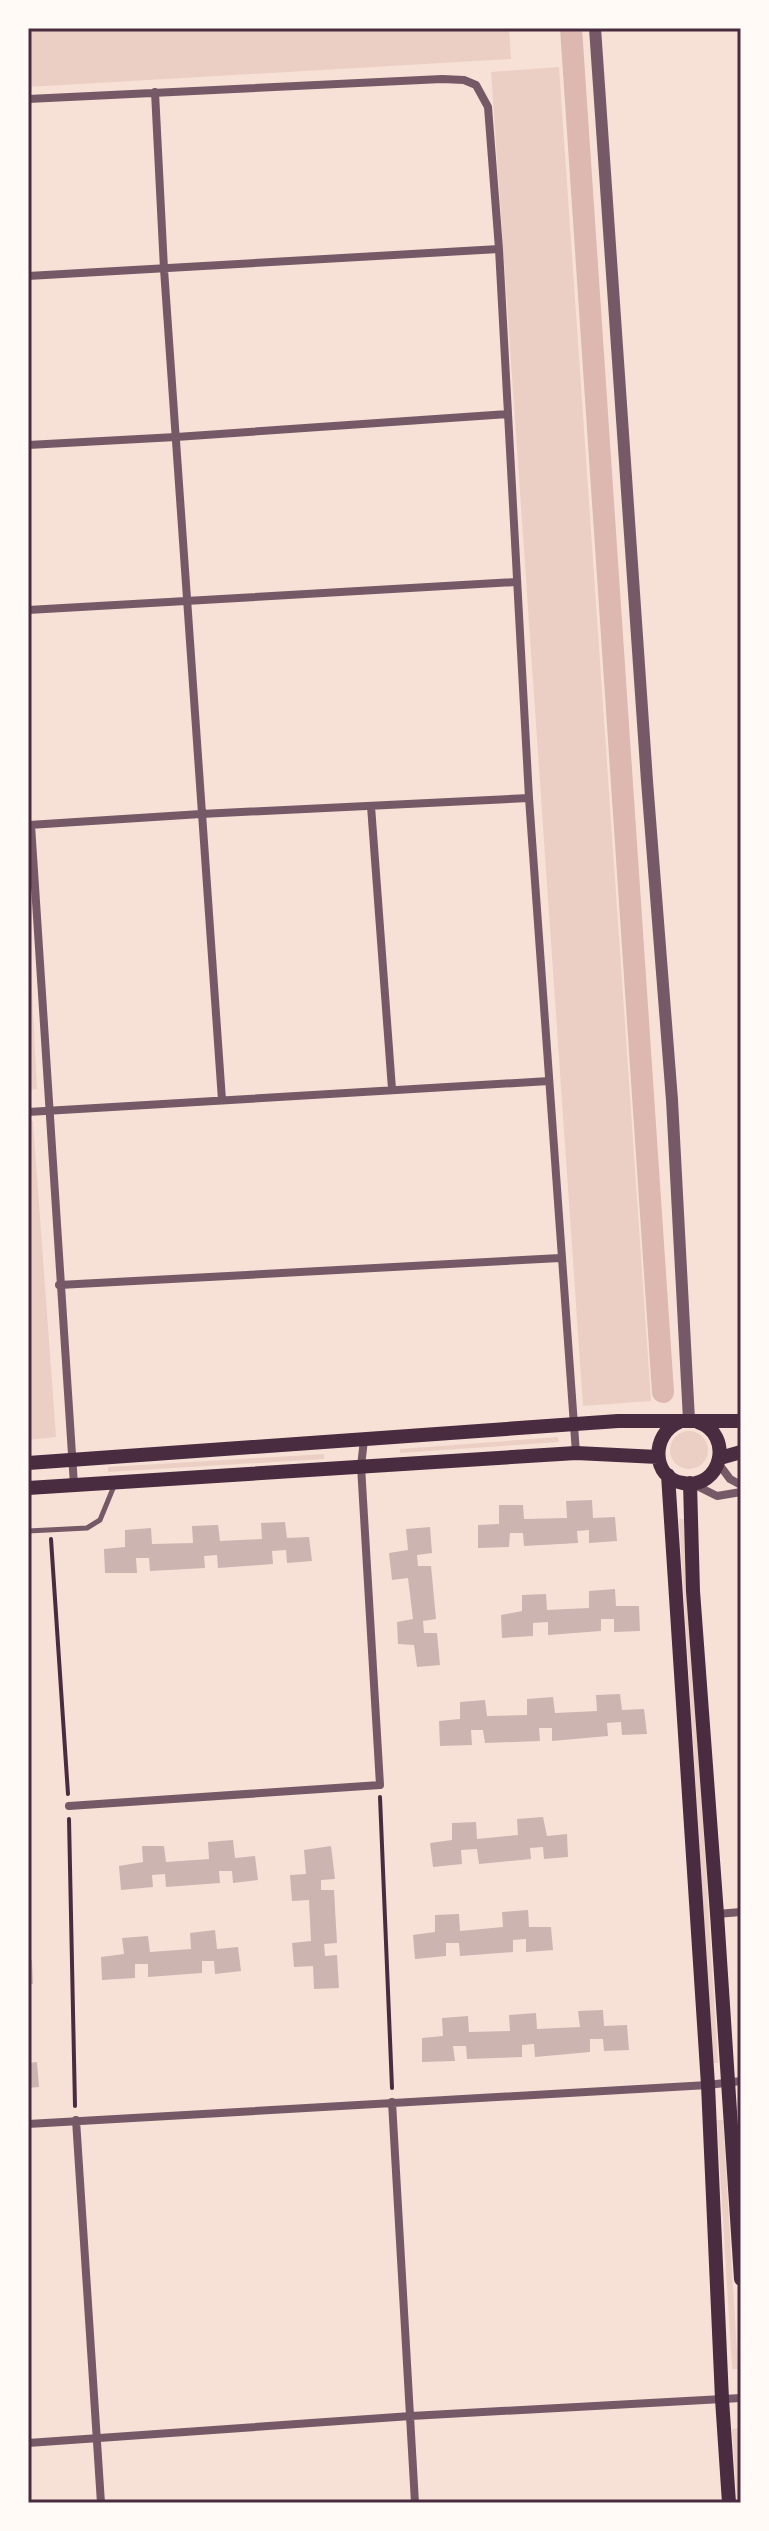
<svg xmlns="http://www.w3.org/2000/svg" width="769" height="2531" font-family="'Archivo Narrow',sans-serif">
	<rect width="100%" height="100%" fill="#f7e1d7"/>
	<path fill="#ebcfc5" d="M 28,28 L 509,28 L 511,59 L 28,87 Z
		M 559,67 L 651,1401 L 583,1406 L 491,72 Z
		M 28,908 L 37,1089 L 28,1090 Z
		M 28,1121 L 33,1121 L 56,1437 L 28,1440 Z
		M670 1450a19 19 0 1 1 38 0a19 19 0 1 1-38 0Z
		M 558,1437 L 559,1442 L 400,1453 L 400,1449 Z
		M 324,1454 L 324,1459 L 108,1472 L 108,1467 Z
		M 679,1519 L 684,1519 L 718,2063 L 713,2063 Z
		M 717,2120 L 723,2120 L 738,2369 L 732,2369 Z
		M 738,2428 L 741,2503 L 737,2503 L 732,2429 Z"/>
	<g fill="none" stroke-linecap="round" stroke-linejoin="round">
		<path stroke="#dcb8b0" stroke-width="22" d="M 571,28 L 663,1392"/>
	</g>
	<path fill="#ccb4b1" d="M 592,1500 L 593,1518 L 615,1517 L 617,1541 L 589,1543 L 589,1530 L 577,1531 L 578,1543 L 524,1546 L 523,1533 L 510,1533 L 509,1547 L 478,1548 L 478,1525 L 499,1524 L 499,1505 L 523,1505 L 524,1519 L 567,1518 L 566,1501 Z
		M 285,1522 L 287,1538 L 309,1537 L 312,1561 L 287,1563 L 286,1550 L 272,1551 L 273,1564 L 218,1568 L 217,1555 L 204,1556 L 205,1568 L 150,1571 L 149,1558 L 136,1558 L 137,1573 L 105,1573 L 104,1549 L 125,1547 L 125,1530 L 151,1528 L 152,1544 L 193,1543 L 192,1526 L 218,1525 L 220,1541 L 262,1539 L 261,1523 Z
		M 430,1527 L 432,1553 L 417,1555 L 418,1566 L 431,1566 L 436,1619 L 423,1621 L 424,1633 L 437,1633 L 440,1665 L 417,1667 L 414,1645 L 398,1644 L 397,1622 L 413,1619 L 408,1578 L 392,1580 L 389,1553 L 408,1550 L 406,1529 Z
		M 615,1589 L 616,1606 L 639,1606 L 640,1631 L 614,1632 L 614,1619 L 601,1619 L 601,1631 L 548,1635 L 548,1622 L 533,1623 L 533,1636 L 502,1638 L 501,1615 L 522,1611 L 522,1595 L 546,1594 L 547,1610 L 589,1608 L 589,1591 Z
		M 620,1694 L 622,1710 L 644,1709 L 647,1734 L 622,1735 L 621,1722 L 607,1723 L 608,1736 L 552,1741 L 552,1728 L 539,1728 L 540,1741 L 485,1743 L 483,1730 L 471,1730 L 472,1745 L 440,1746 L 439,1721 L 460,1719 L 460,1702 L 485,1700 L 487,1716 L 527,1715 L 527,1699 L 553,1697 L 555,1713 L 597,1711 L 596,1695 Z
		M 543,1817 L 547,1836 L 567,1834 L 568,1857 L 544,1859 L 543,1847 L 530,1848 L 531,1859 L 479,1864 L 477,1849 L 461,1850 L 462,1864 L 433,1867 L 430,1843 L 452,1840 L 452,1823 L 476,1822 L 477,1839 L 518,1835 L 517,1819 Z
		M 233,1840 L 235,1858 L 255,1856 L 258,1880 L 233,1883 L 232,1871 L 219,1871 L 220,1883 L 166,1887 L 165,1874 L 152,1875 L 153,1887 L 121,1890 L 119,1866 L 143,1862 L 142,1846 L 164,1846 L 166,1862 L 209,1859 L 208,1842 Z
		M 331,1846 L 335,1879 L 321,1880 L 321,1890 L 334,1890 L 337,1943 L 324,1944 L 325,1956 L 337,1955 L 339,1988 L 314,1989 L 313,1966 L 294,1967 L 292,1943 L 311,1941 L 309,1900 L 292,1901 L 290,1875 L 306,1874 L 304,1850 Z
		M 528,1910 L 529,1927 L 551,1927 L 553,1950 L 526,1952 L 526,1939 L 513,1940 L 513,1952 L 460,1956 L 459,1943 L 446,1943 L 446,1956 L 415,1959 L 413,1935 L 435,1932 L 435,1915 L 459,1914 L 460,1931 L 503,1927 L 502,1912 Z
		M 215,1930 L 217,1949 L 238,1947 L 241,1971 L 215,1974 L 214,1961 L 202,1961 L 202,1973 L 148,1977 L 148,1964 L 135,1964 L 135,1978 L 102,1980 L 101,1957 L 124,1954 L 122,1938 L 148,1936 L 150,1952 L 191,1949 L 190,1933 Z
		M 28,1960 L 32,1960 L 33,1984 L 28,1984 Z
		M 603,2010 L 604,2026 L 627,2025 L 629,2050 L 604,2051 L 603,2039 L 590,2039 L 590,2052 L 535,2057 L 534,2044 L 522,2045 L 522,2057 L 467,2059 L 466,2046 L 453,2046 L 455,2061 L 422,2062 L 422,2038 L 443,2036 L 442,2018 L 468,2016 L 469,2032 L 510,2031 L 509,2015 L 536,2013 L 537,2029 L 580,2027 L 578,2011 Z
		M 37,2062 L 39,2087 L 28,2088 L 28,2063 Z"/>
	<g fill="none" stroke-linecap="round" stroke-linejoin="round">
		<path stroke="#4a2c40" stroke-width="4" d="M 51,1539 L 68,1794
			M 380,1797 L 392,2088
			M 69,1819 L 75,2106"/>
		<path stroke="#755966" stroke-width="5" d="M 28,1531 L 87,1528 L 100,1520 L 114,1486"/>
		<path stroke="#755966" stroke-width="8" d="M 155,92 L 164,269 L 222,1100
			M 28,99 L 442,79 L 464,80 L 476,85 L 488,107 L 499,249 L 529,798 L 576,1453
			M 28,276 L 499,249
			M 28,445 L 176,437 L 508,414
			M 28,610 L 516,582
			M 371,806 L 392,1089
			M 29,825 L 201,814 L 529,798
			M 31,825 L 74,1485
			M 28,1112 L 549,1081
			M 59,1285 L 560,1258
			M 718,1463 L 730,1479 L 741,1485
			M 693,1484 L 717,1496 L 741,1492
			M 69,1806 L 380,1785 L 361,1466 L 364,1440
			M 717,1914 L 741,1912
			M 392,2102 L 415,2503
			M 76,2120 L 101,2503
			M 28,2124 L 708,2085 L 741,2081
			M 28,2443 L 411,2416 L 741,2398"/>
		<path stroke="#755966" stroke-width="12" d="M 595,28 L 647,781 L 672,1100 L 689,1420"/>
		<path stroke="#4a2c40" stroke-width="14" d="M 679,1422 C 651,1434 651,1478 683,1483 C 722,1490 734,1434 698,1422
			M 720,1458 L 741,1452
			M 28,1463 L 618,1421 L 741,1421
			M 668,1475 L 708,2085 L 722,2399 L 729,2503
			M 690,1483 L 693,1591 L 717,1914 L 741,2279
			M 28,1488 L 576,1453 L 658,1457"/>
	</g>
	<rect width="769" height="2531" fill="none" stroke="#fffaf5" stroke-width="60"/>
	<rect x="30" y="30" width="709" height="2471" fill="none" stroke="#4a2c40" stroke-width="3"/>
</svg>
